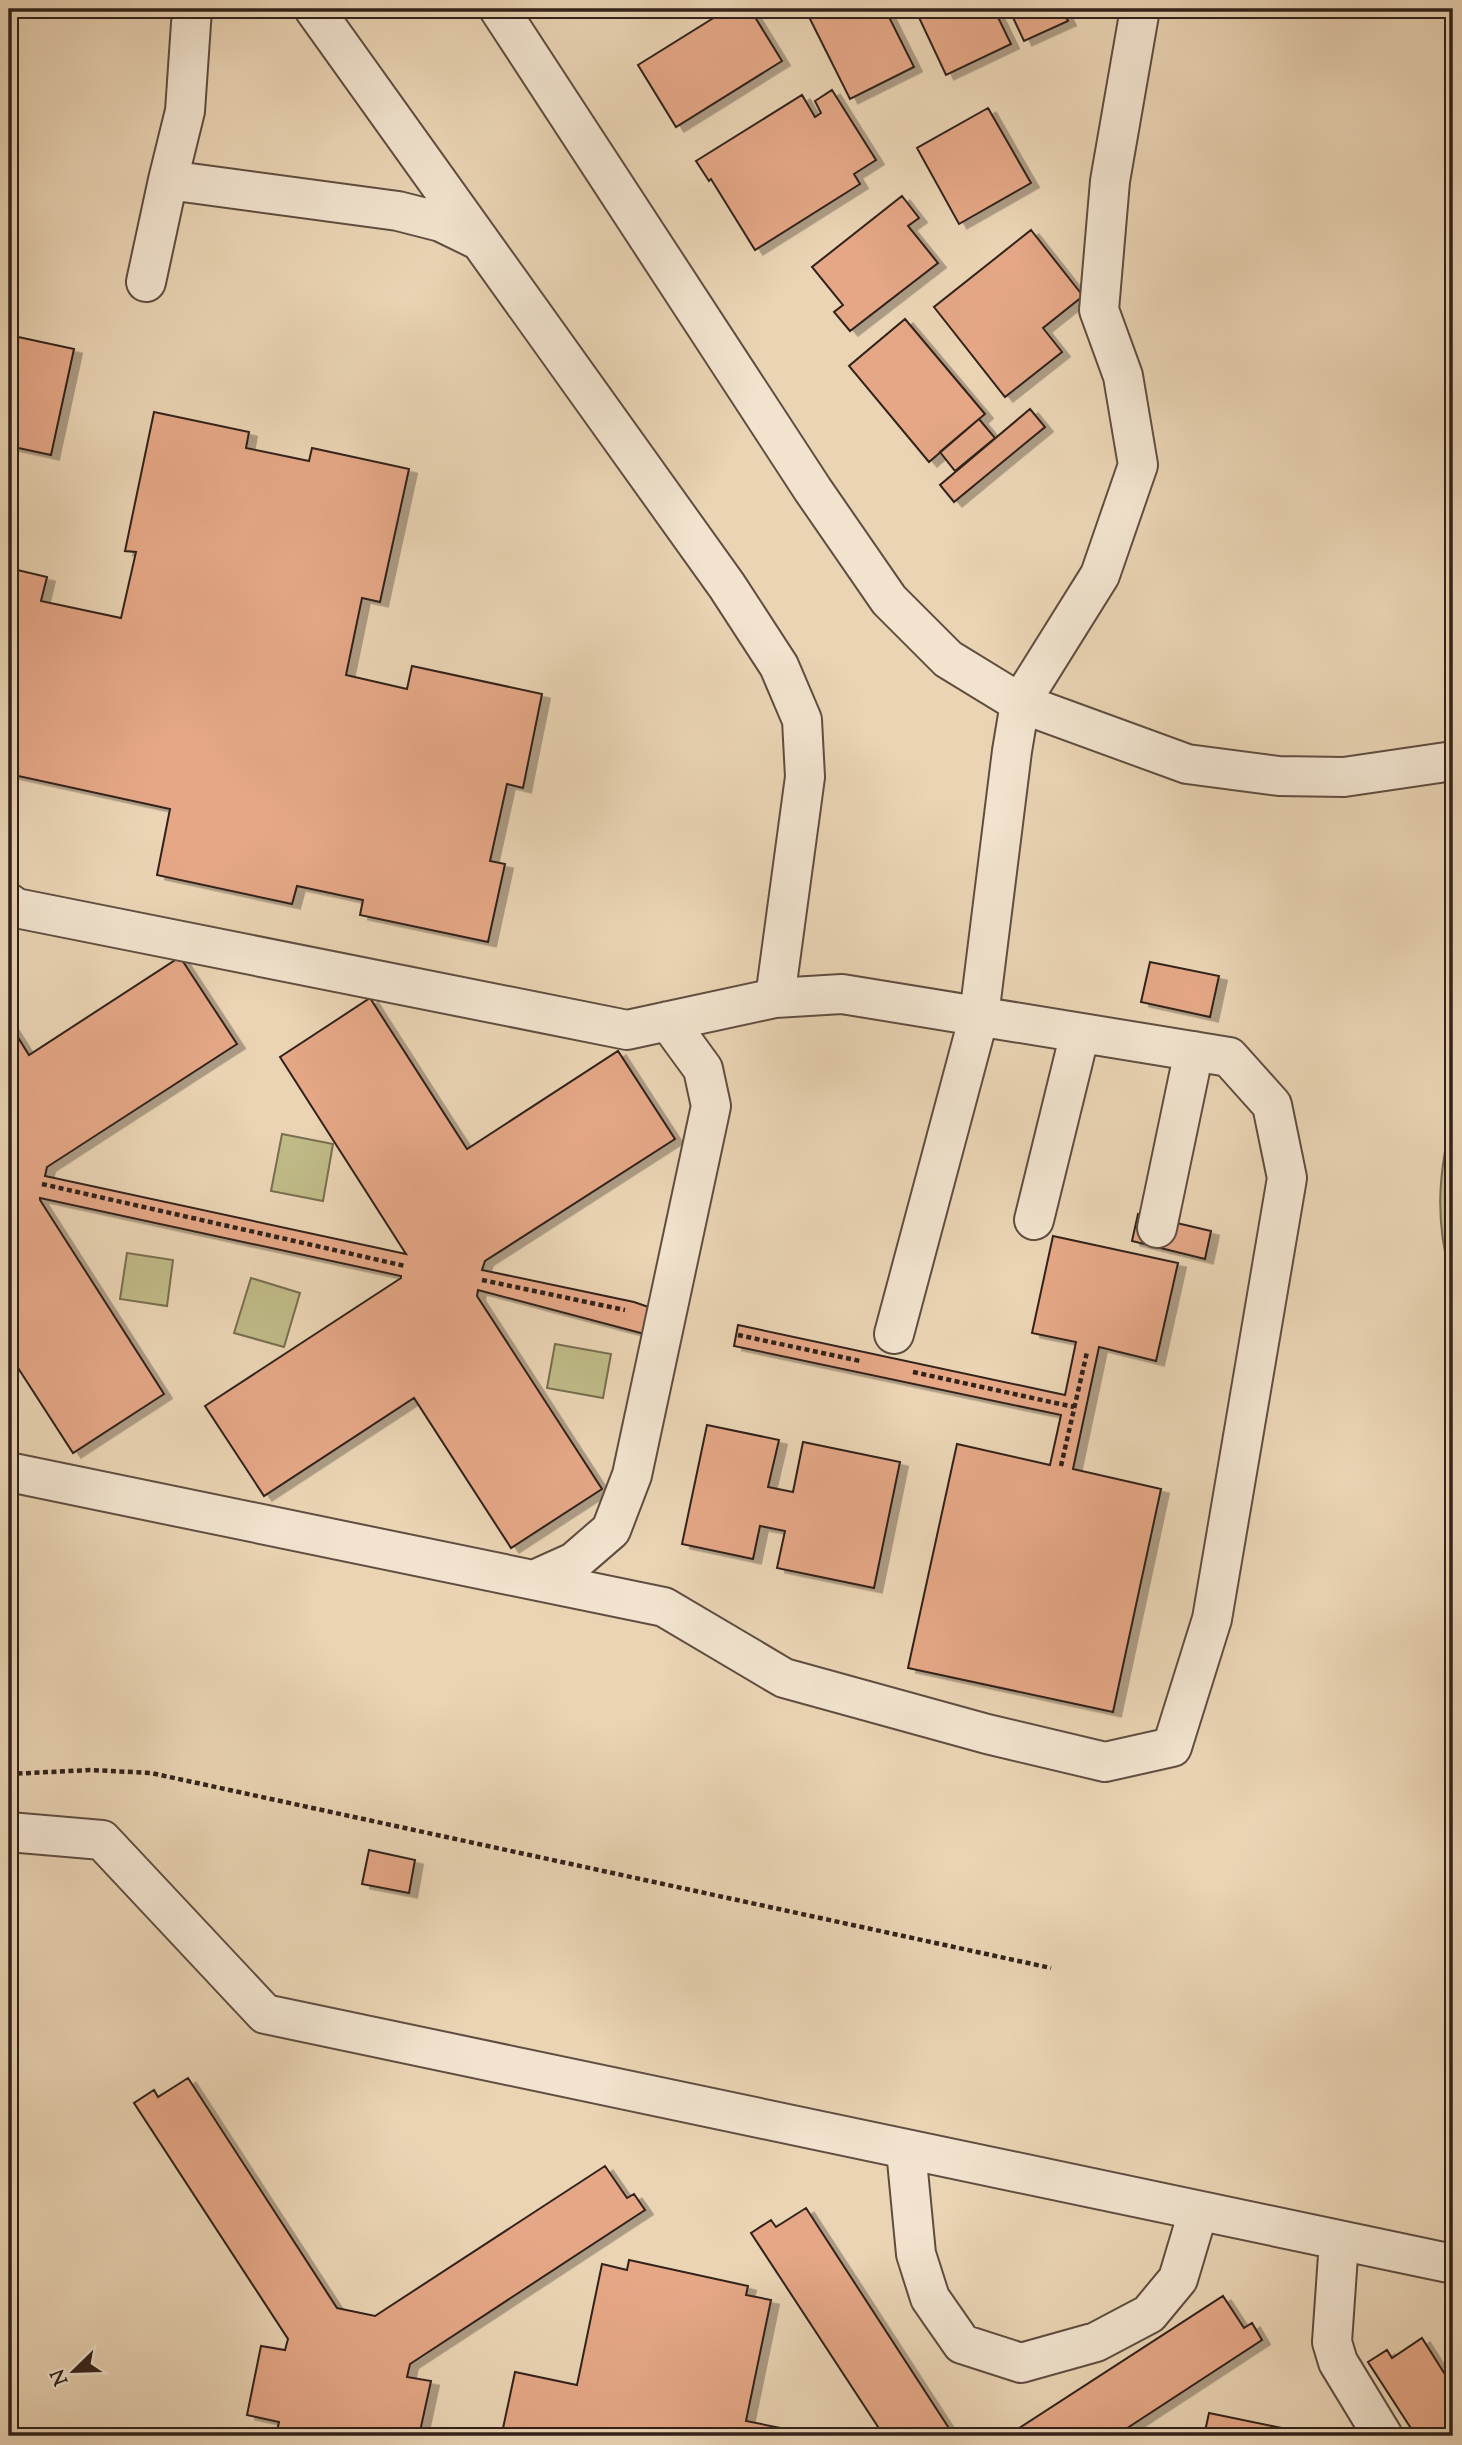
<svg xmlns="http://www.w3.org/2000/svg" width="1462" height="2445" font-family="'Sorts Mill Goudy',serif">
	<defs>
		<filter id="shadow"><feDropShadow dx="8" dy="4.5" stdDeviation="0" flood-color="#0004"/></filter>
	</defs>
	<rect width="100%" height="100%" fill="#ead4b4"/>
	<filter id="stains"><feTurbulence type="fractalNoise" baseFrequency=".00286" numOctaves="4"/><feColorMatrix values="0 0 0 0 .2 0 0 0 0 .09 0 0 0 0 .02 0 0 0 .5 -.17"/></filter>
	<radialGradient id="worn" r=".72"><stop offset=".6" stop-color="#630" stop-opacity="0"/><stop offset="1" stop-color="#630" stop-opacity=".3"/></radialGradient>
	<path fill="#bfba87" stroke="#786e50" stroke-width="2" d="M 1453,1114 L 1453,1283 C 1434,1224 1438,1173 1453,1114 Z
		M 282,1134 L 333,1144 L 323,1201 L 271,1191 Z
		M 127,1253 L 173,1260 L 167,1306 L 120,1299 Z
		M 251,1278 L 300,1293 L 284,1347 L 234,1333 Z
		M 555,1344 L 611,1354 L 603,1398 L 547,1388 Z"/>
	<path fill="#e5a786" stroke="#31221a" stroke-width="2" filter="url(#shadow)" d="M 728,9 L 750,9 L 782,61 L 676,127 L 638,65 Z
		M 805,9 L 885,9 L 914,67 L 850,99 Z
		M 915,9 L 994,9 L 1011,44 L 946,75 Z
		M 1009,9 L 1062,9 L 1068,21 L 1024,41 Z
		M 832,90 L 876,160 L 854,174 L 860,184 L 755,250 L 711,179 L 709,181 L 696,161 L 802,95 L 815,117 L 821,113 L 815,101 Z
		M 988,108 L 1031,183 L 959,224 L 917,148 Z
		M 902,196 L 919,218 L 908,226 L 938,263 L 850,331 L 834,312 L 843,305 L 812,267 Z
		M 1031,230 L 1083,296 L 1043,328 L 1062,352 L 1005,397 L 934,307 Z
		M 905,319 L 985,414 L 929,462 L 849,366 Z
		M 9,335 L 74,349 L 51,455 L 9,446 Z
		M 1030,409 L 1045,427 L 954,502 L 940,485 Z
		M 154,412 L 249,432 L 246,448 L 309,461 L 312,448 L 409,469 L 380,602 L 362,598 L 346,675 L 407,689 L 412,666 L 542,694 L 523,788 L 507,784 L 490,861 L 505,864 L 488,942 L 360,915 L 363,900 L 297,886 L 292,904 L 157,875 L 170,809 L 9,774 L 9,568 L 47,577 L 41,601 L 121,618 L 136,552 L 125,551 Z
		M 979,419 L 995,438 L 955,471 L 940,452 Z
		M 180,957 L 237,1044 L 47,1167 L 45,1176 L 406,1254 L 280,1057 L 370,998 L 467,1149 L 618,1051 L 675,1139 L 485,1261 L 482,1270 L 634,1302 L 657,1310 L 652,1336 L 478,1290 L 477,1296 L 602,1489 L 511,1548 L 414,1398 L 264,1496 L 205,1406 L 401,1278 L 401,1276 L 40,1198 L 40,1200 L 164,1394 L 73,1453 L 9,1354 L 9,1023 L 29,1055 Z
		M 1150,962 L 1219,976 L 1210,1017 L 1141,1002 Z
		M 1138,1214 L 1211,1231 L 1205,1259 L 1132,1241 Z
		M 1053,1236 L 1178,1263 L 1156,1361 L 1099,1347 L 1073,1469 L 1161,1489 L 1113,1712 L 908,1668 L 957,1444 L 1050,1465 L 1061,1415 L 734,1346 L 738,1325 L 1065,1395 L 1076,1342 L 1032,1333 Z
		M 707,1425 L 779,1440 L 768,1487 L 793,1492 L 803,1442 L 900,1462 L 874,1588 L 777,1568 L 785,1531 L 760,1526 L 753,1559 L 682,1544 Z
		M 369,1850 L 415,1860 L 409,1893 L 362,1884 Z
		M 188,2078 L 337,2308 L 375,2316 L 605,2166 L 627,2198 L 634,2194 L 645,2210 L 410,2364 L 407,2377 L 431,2381 L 419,2436 L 276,2436 L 279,2422 L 247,2415 L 261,2346 L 285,2350 L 288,2339 L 134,2103 L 154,2090 L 158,2097 Z
		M 806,2208 L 954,2436 L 884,2436 L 751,2233 L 771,2220 L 776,2227 Z
		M 629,2260 L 748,2286 L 746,2295 L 771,2300 L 746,2421 L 806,2433 L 806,2436 L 520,2436 L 502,2433 L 515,2372 L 577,2385 L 602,2264 L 627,2270 Z
		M 1223,2296 L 1244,2328 L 1252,2323 L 1262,2340 L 1115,2436 L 1007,2436 Z
		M 1422,2338 L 1453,2387 L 1453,2436 L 1416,2436 L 1368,2362 L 1387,2350 L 1392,2358 Z
		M 1209,2413 L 1321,2436 L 1204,2436 Z"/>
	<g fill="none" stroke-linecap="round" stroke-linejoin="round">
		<defs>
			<path id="minor" d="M 192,9 L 185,111 L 168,180 L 398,211 L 441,222 L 478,240
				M 314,9 L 727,586 L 779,666 L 802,720 L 805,777 L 775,998
				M 499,9 L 813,490 L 889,600 L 948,659 L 1020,703 L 1187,764 L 1279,776 L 1344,777 L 1453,761
				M 146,282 L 168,180
				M 9,903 L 16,908 L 627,1030 L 775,998 L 842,994 L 1229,1057 L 1272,1105 L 1287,1178 L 1212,1619 L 1172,1747 L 1105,1762 L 987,1734 L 784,1678 L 664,1607 L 9,1472
				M 1034,1220 L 1080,1033
				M 1157,1228 L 1194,1051
				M 894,1334 L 979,1016 L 1012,751 L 1020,703 L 1100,575 L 1138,465 L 1123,376 L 1099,310 L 1110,181 L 1140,9
				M 534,1580 L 574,1562 L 611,1530 L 632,1475 L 711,1106 L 703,1069 L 668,1021
				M 9,1832 L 102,1840 L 265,2014 L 1453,2264
				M 906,2150 L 916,2254 L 930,2298 L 962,2344 L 1021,2363 L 1096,2342 L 1149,2314 L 1178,2279 L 1198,2212
				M 1339,2241 L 1332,2342 L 1338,2362 L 1383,2436"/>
		</defs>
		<use href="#minor" stroke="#5f4e40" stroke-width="42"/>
		<path stroke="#31221a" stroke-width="4.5" stroke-dasharray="5 3.5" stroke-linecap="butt" d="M 42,1184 L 405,1266
			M 482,1280 L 625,1310
			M 738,1335 L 860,1361
			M 913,1372 L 1074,1407
			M 1061,1466 L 1087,1352
			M 9,1774 L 90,1770 L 151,1773 L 1051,1968"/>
		<use href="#minor" stroke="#f1e3ce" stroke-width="38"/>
	</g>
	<rect width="1462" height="2445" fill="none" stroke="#ead4b4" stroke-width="35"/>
	<rect x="10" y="10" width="1441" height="2424" fill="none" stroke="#31221a" stroke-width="3.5"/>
	<rect x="18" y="18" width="1427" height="2410" fill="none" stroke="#31221a" stroke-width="2"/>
	<g transform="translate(74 2371) rotate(247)" stroke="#f1e3ce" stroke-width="5" paint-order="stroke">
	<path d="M0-5L12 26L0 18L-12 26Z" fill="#31221a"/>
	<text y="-10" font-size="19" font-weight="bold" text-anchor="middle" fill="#31221a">N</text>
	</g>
	<rect width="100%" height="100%" filter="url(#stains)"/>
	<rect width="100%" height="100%" fill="url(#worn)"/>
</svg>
